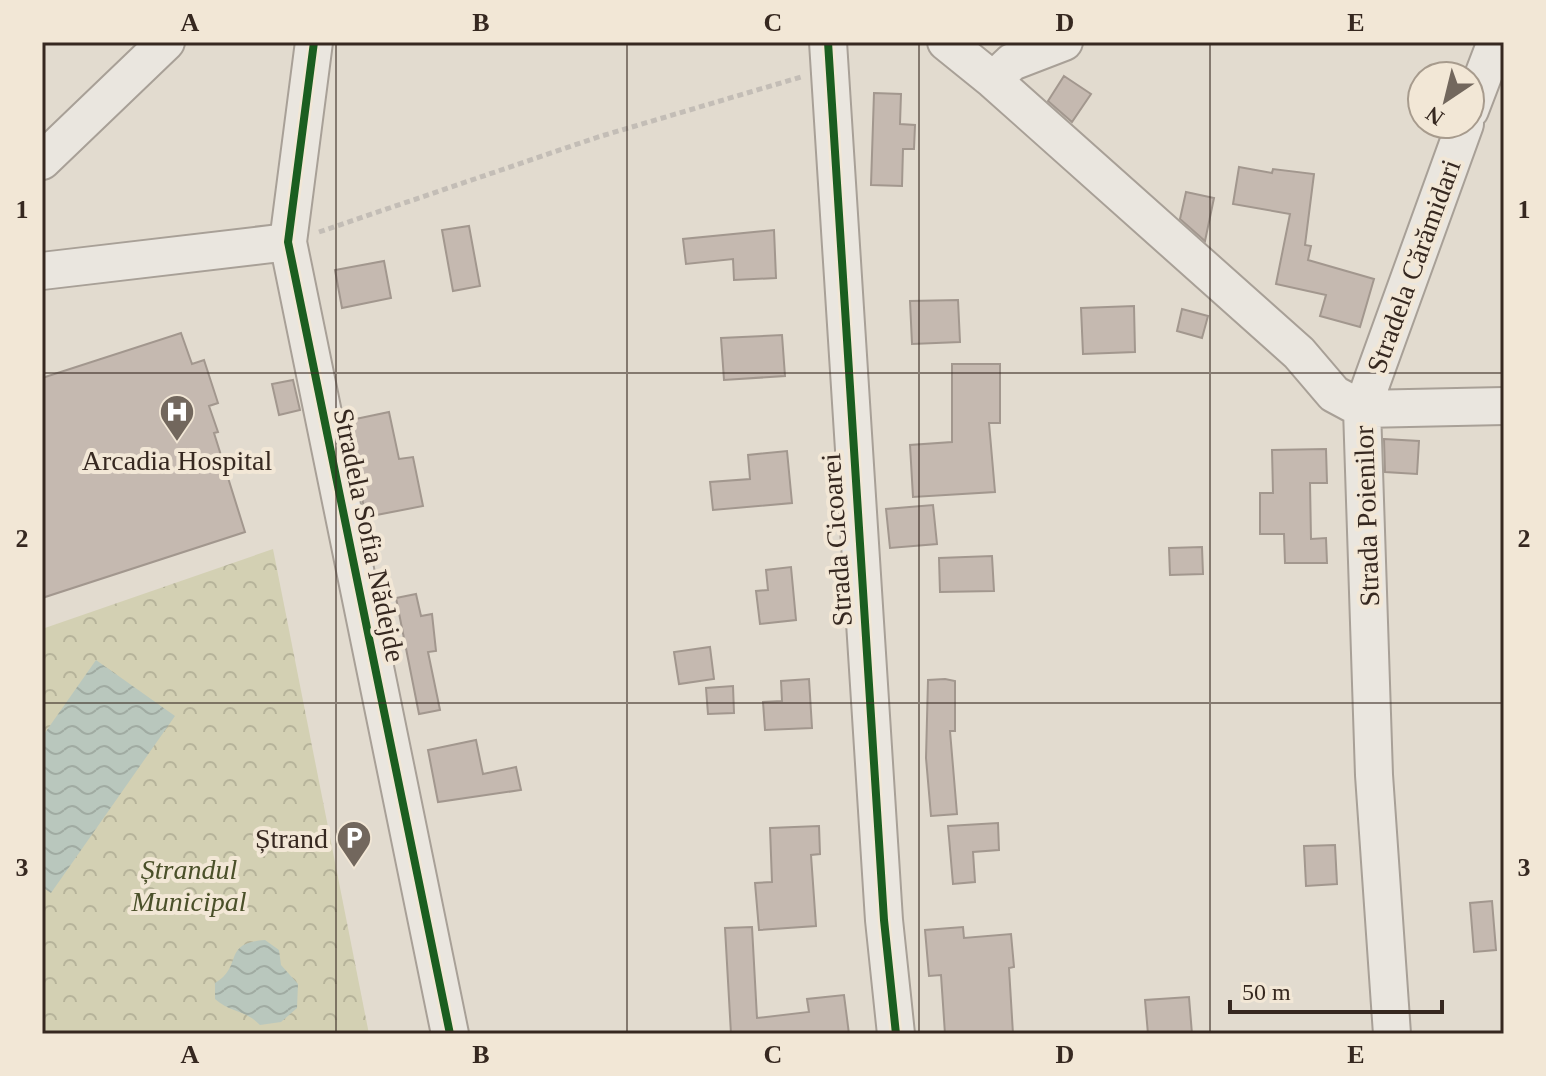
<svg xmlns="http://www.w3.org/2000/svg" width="1546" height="1076" font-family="Georgia,serif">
	<defs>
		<pattern id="park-crowns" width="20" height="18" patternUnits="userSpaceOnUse" patternTransform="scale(2)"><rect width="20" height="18" fill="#d3d0b3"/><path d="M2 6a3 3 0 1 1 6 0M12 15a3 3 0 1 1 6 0" fill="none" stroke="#b6b39a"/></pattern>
		<pattern id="water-waves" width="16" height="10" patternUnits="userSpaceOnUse" patternTransform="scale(2)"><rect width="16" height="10" fill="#b9c7bd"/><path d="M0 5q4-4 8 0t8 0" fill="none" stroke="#a0aba2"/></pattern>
	</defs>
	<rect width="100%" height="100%" fill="#e2dbcf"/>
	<path fill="url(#park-crowns)" d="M 273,549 L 369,1034 L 42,1034 L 42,629 Z"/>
	<path fill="url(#water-waves)" d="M 96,660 L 175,716 L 51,893 L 42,887 L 42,737 Z
		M 265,940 L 279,950 L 281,965 L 298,984 L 297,1008 L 281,1022 L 260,1025 C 244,1009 231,1013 215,999 L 215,983 C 244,966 221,943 265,940 Z"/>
	<path fill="#c5b9b0" stroke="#a2978e" stroke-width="2" d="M 1064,76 L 1091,94 L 1072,122 L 1048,101 Z
		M 874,93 L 901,94 L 900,124 L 915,125 L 914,149 L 903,149 L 902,186 L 871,185 Z
		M 1239,167 L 1272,173 L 1273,169 L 1314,174 L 1305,245 L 1311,246 L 1308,260 L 1374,279 L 1360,327 L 1320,316 L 1326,295 L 1276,284 L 1290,214 L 1233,204 Z
		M 1186,192 L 1214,198 L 1205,241 L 1180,219 Z
		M 469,226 L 480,286 L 453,291 L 442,230 Z
		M 774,230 L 776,278 L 734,280 L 733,259 L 686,264 L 683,239 Z
		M 384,261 L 391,298 L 342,308 L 335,270 Z
		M 958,300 L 960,342 L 912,344 L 910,301 Z
		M 1134,306 L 1135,352 L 1083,354 L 1081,308 Z
		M 1182,309 L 1208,316 L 1202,338 L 1177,331 Z
		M 181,333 L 192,364 L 204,360 L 218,403 L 209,406 L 218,432 L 214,433 L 245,532 L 42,598 L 42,378 Z
		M 782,335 L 785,376 L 724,380 L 721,338 Z
		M 952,364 L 1000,364 L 1000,423 L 989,423 L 995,492 L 913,497 L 910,445 L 952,442 Z
		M 293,380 L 300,410 L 279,415 L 272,384 Z
		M 389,412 L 399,459 L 413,457 L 423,506 L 366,517 L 346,421 Z
		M 1384,439 L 1419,441 L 1417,474 L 1385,472 Z
		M 1326,449 L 1327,483 L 1310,483 L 1311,539 L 1326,538 L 1327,563 L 1285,563 L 1284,534 L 1260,534 L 1260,493 L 1273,493 L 1272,450 Z
		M 787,451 L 792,503 L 713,510 L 710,482 L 750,479 L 748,455 Z
		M 933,505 L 937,544 L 890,548 L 886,509 Z
		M 1202,547 L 1203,574 L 1170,575 L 1169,548 Z
		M 992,556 L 994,591 L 940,592 L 939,558 Z
		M 791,567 L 796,620 L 760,624 L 756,591 L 768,590 L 766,570 Z
		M 416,594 L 421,616 L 432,614 L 436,651 L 428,652 L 440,710 L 419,714 L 396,598 Z
		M 710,647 L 714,679 L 679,684 L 674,652 Z
		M 809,679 L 812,728 L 765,730 L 763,702 L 782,701 L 781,681 Z
		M 945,679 L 955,681 L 955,731 L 950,731 L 957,814 L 931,816 L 926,758 L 928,680 Z
		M 733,686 L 734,713 L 708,714 L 706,688 Z
		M 476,740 L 483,774 L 516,767 L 521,790 L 438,802 L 428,750 Z
		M 998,823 L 999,850 L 973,852 L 975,882 L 953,884 L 948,826 Z
		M 819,826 L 820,854 L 811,855 L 816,926 L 759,930 L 755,883 L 772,882 L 770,828 Z
		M 1335,845 L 1337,884 L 1306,886 L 1304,846 Z
		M 1492,901 L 1496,950 L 1474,952 L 1470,903 Z
		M 752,927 L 757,1018 L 809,1012 L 807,999 L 844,995 L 849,1034 L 731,1034 L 725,928 Z
		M 963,927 L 964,938 L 1011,934 L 1014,967 L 1009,968 L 1013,1034 L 945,1034 L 941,975 L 929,976 L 925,930 Z
		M 1189,997 L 1192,1034 L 1148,1034 L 1145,1000 Z"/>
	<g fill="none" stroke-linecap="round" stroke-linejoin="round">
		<defs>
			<path id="minor" d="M 314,42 L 288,242 L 450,1034
				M 828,42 L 884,920 L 896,1034
				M 946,42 L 993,80 L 1299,353 L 1334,394 L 1362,409 L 1504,406
				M 993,80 L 1012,62 L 1064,42
				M 1470,110 L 1496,42
				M 42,161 L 166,42
				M 42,271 L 288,242
				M 1392,1034 L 1374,775 L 1362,409 L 1465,124"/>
		</defs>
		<use href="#minor" stroke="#a8a097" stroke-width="40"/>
		<path stroke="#c3bdb6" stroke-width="5" stroke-dasharray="6 4" stroke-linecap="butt" d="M 319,232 L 598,137 L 801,77"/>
		<use href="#minor" stroke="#eae6df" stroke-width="36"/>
		<defs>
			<path id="cycleway" d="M 314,42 L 288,242 L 450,1034
				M 828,42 L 884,920 L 896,1034"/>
		</defs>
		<use href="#cycleway" stroke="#f2e7d6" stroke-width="13"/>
		<use href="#cycleway" stroke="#1b5e20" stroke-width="8"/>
	</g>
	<path fill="none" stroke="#362820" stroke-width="2" stroke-opacity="0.55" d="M 336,42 L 336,1034M 627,42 L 627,1034M 919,42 L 919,1034M 1210,42 L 1210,1034M 42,373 L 1504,373M 42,703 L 1504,703"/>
	<defs>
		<symbol id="hospital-pin" viewBox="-11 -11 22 30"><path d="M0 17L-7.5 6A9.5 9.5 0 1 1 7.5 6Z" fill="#72675d" stroke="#f2e7d6"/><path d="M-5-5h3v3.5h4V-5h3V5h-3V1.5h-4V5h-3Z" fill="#fff"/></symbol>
		<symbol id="parking-pin" viewBox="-11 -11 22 30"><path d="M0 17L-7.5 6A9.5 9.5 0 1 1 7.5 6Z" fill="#72675d" stroke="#f2e7d6"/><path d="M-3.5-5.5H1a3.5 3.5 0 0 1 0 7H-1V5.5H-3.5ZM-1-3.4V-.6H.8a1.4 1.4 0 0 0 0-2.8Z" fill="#fff"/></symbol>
	</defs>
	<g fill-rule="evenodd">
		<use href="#hospital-pin" x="157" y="392" width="40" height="54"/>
		<use href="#parking-pin" x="334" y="818" width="40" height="54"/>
	</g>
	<g text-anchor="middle" stroke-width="8" stroke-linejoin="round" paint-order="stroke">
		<g font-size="28" fill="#362820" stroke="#f2e7d6">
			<text transform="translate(1413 266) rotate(-70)" y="10">Stradela Cărămidari</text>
			<text transform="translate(1366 516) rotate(-92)" y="10">Strada Poienilor</text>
			<text transform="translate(370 535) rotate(78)" y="10">Stradela Sofia Nădejde</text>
			<text transform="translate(836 540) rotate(-94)" y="10">Strada Cicoarei</text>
		</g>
		<g font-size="28" fill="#362820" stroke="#f2e7d6">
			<text x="177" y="470">Arcadia Hospital</text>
			<text x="328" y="848" text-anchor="end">Ștrand</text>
		</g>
		<g font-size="28" font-style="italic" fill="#4a5029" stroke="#f2e7d6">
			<text x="189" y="879">Ștrandul<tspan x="189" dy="32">Municipal</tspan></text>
		</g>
	</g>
	<rect width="1546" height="1076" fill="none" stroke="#f2e7d6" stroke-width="88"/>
	<g transform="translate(1446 100) rotate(215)"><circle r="38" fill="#f2e7d6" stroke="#a79b8d" stroke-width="2"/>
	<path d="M0-6L14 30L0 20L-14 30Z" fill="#72675d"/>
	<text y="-12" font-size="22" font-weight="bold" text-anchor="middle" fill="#362820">N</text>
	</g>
	<path d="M1230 1000v12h212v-12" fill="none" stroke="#362820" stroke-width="4"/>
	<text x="1242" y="1000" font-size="24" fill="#362820" stroke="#f2e7d6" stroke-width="6" paint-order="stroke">50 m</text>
	<rect x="44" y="44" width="1458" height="988" fill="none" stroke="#362820" stroke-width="3"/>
	<g font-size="26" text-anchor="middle" font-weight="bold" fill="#362820">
		<text x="190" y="31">A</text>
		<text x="481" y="31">B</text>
		<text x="773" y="31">C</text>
		<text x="1065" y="31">D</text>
		<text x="1356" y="31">E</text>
		<text x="22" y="218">1</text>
		<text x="1524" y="218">1</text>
		<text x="22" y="547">2</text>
		<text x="1524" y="547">2</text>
		<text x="22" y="876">3</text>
		<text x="1524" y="876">3</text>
		<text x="190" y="1063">A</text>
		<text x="481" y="1063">B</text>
		<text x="773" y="1063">C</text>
		<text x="1065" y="1063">D</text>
		<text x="1356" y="1063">E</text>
	</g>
</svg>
